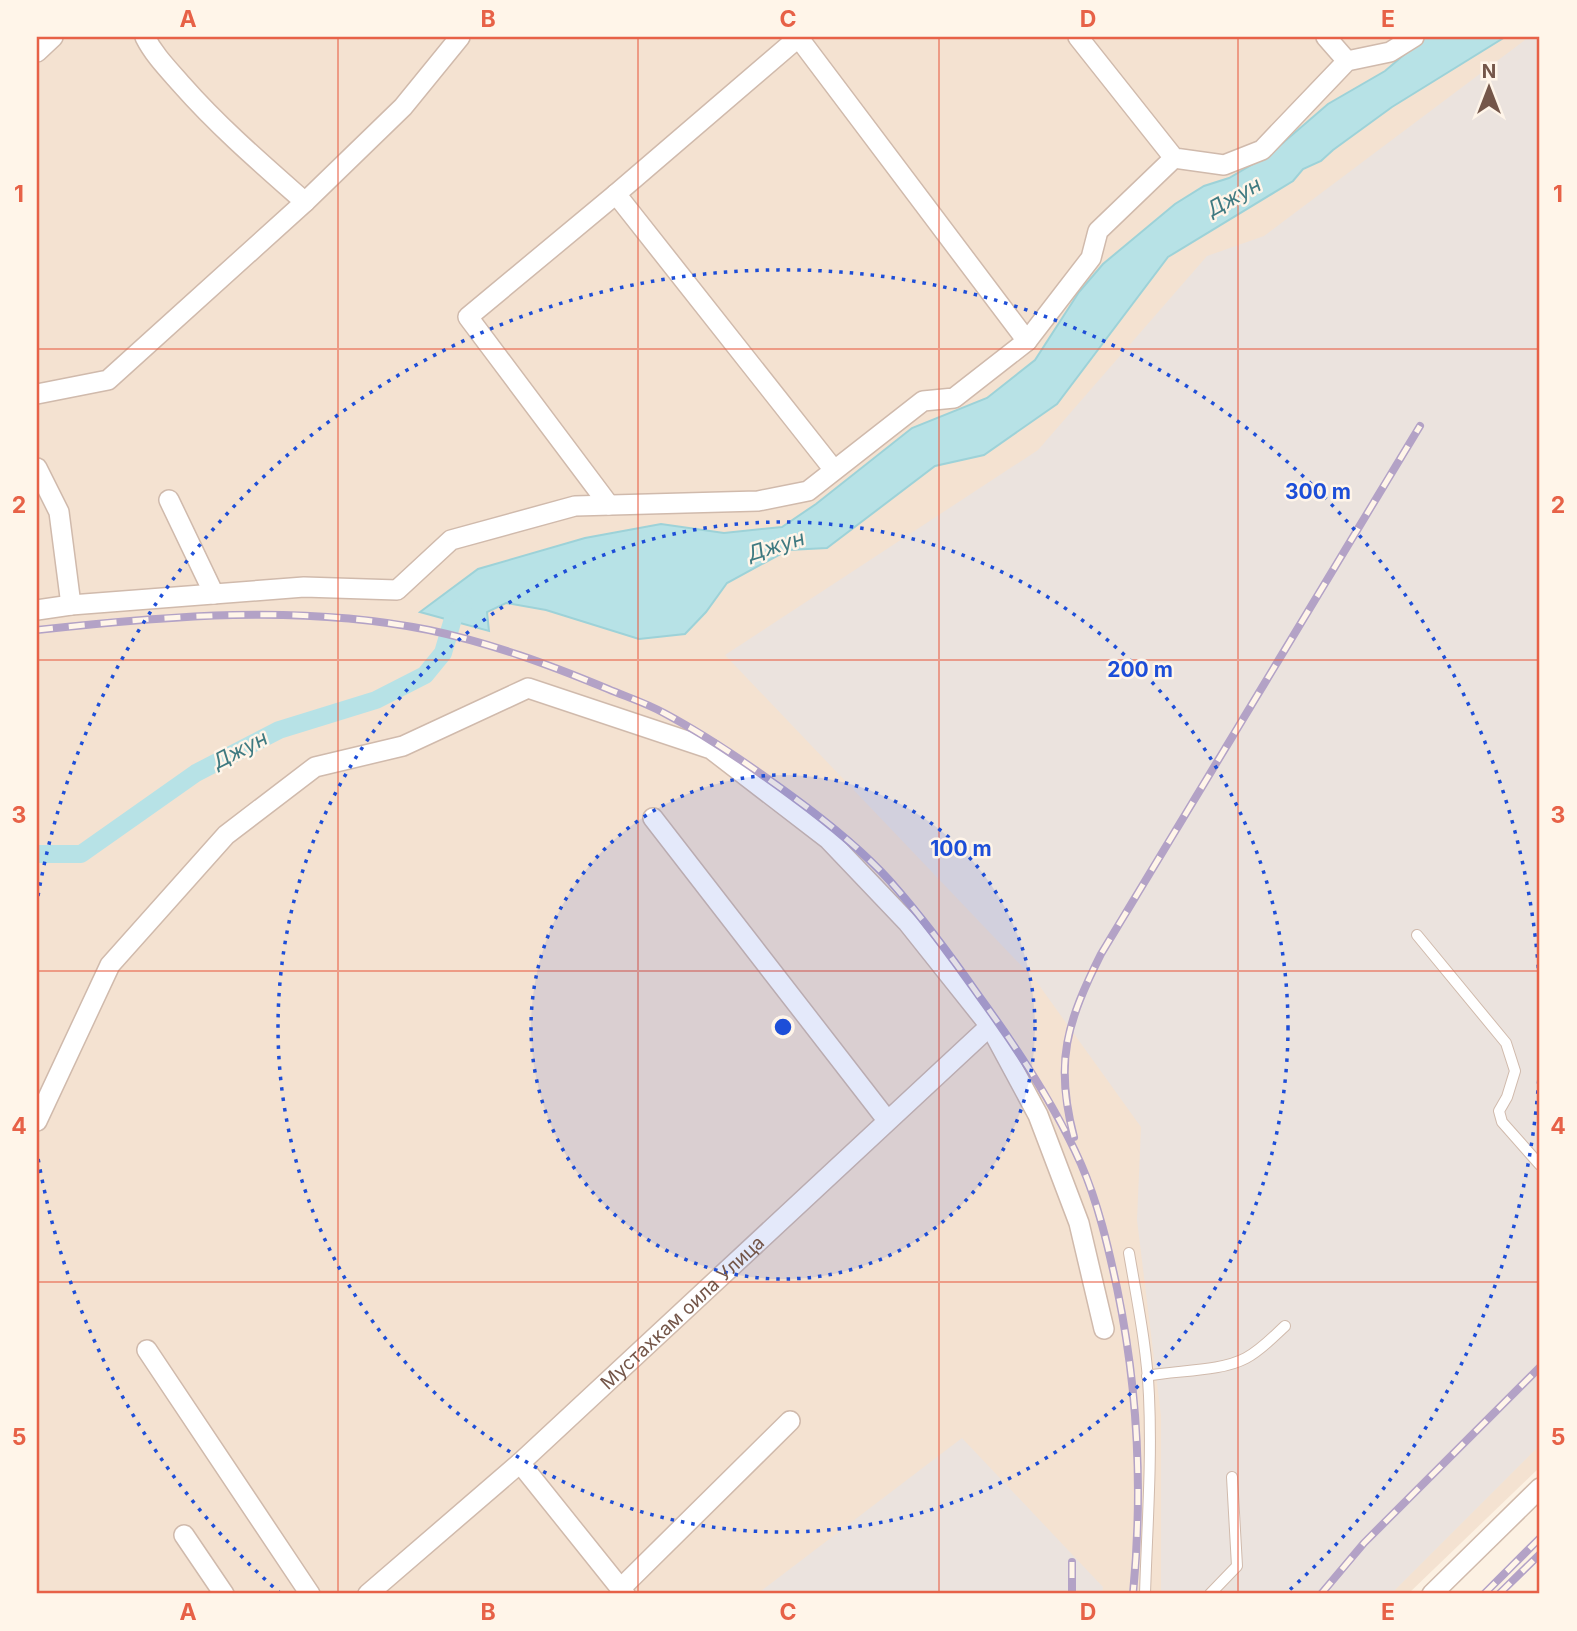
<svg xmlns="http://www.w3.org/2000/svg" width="1577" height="1631" font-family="Inter,sans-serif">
	<rect width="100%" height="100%" fill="#fcf1e3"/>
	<path fill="#f4e2d1" d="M 37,37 L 1540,37 L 1540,1467 L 1408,1594 L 37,1594 Z"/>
	<path fill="#ebe3de" d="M 1529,37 L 1540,37 L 1540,1445 L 1391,1594 L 1161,1594 L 1161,1416 L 1137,1220 L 1141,1127 L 1036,981 L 725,655 L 1038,450 L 1207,256 L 1264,236 Z
		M 962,1438 L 1103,1587 L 1102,1594 L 757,1594 Z"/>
	<path fill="#b7e2e6" stroke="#9dd2d8" stroke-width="2" d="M 1425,37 L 1505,37 L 1392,107 L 1333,150 L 1321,161 L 1303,169 L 1293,181 L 1168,257 L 1057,404 L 984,455 L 935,466 L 827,548 L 788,550 L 727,583 L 706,612 L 685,634 L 639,639 L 546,610 L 506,603 L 487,612 L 489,631 L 420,612 L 478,569 L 585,538 L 661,524 L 724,533 L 782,527 L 816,504 L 912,428 L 987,398 L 1035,360 L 1079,292 L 1103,264 L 1175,204 L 1204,186 L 1229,178 L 1270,154 L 1328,104 L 1385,71 Z"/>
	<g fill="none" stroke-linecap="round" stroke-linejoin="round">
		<path stroke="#b7e2e6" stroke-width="18" d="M 37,854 L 81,854 L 196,773 L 279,730 L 376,700 L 425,675 L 443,653 L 455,612 L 464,604"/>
		<defs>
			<path id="service" d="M 1417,935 L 1506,1043 L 1515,1071 L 1507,1097 L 1499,1111 L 1502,1122 L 1540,1165
				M 1129,1253 C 1137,1300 1147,1348 1149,1396 C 1152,1462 1147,1528 1145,1594
				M 1147,1376 C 1176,1370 1220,1372 1246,1358 C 1261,1350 1273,1337 1285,1326
				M 1210,1594 L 1237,1566 L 1232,1477"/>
			<g id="minor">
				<path d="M 145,37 C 154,55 168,69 182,85 C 219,127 262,164 305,202"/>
				<path d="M 798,37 L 1027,341"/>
				<path d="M 1078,37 L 1174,158 L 1224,165 L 1262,150 L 1347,61 L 1390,52 L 1414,37"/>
				<path d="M 1326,37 L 1347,61"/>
				<path d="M 37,52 L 53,37"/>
				<path d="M 616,194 L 834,470"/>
				<path d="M 37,394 L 108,380 L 305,202 L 403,107 L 460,37"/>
				<path d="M 37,468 L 59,512 L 71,605"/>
				<path d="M 169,500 L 214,594"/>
				<path d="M 609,505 L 468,317 L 616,194 L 799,37"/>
				<path d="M 37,610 L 71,605 L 304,587 L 397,590 L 451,540 L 575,506 L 758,501 L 808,491 L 923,401 L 954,398 L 1027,341 L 1091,258 L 1098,231 L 1174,158"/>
				<path d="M 653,818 L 887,1120"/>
				<path d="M 37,1121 L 110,965 L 226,835 L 315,767 L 403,746 L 528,688 L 711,749 L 828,839 L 908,923 L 990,1026 L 1038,1115 L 1079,1223 L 1104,1329"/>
				<path d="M 147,1350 L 310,1594"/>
				<path d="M 520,1463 L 625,1594"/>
				<path d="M 184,1535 L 224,1594"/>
				<path d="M 621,1588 L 790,1421"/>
				<path id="s1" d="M 368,1594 L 520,1463 L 990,1026"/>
				<path d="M 1432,1594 L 1540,1488"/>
			</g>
		</defs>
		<use href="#service" stroke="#d0baac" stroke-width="12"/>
		<use href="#minor" stroke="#d0baac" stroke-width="22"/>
		<use href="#service" stroke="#fff" stroke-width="10"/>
		<use href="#minor" stroke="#fff" stroke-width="19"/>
		<defs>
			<path id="rail" d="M 37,630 C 167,616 300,604 429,630 C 491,643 550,665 608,689 C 627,697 646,703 664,713 C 709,737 751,766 793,797 C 827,822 861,849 890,881 C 922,917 951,956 979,996 C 1017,1048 1055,1105 1081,1164 C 1098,1203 1108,1246 1117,1288 C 1138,1389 1143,1491 1133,1594
				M 1074,1137 C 1054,1062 1067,1022 1101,954 L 1420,426
				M 1072,1562 L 1072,1594
				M 1321,1594 L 1364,1543 L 1540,1367
				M 1484,1594 L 1540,1538
				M 1499,1594 L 1540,1554"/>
		</defs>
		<use href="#rail" stroke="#b3a2c6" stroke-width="8"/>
		<use href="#rail" stroke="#fff5e9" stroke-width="5" stroke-dasharray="16" stroke-linecap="butt"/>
	</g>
	<path fill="none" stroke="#e76147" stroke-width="2" stroke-opacity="0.55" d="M 338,37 L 338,1594M 638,37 L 638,1594M 939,37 L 939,1594M 1238,37 L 1238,1594M 37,349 L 1540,349M 37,660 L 1540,660M 37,971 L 1540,971M 37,1282 L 1540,1282"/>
	<circle cx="783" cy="1027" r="252" fill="#1d4ed8" fill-opacity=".12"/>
	<g fill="none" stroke="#1d4ed8" stroke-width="3.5" stroke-dasharray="3.5 7">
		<circle cx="783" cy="1027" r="252"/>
		<circle cx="783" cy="1027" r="505"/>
		<path d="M281 1594A757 757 0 0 1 38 1158M38 896A757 757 0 1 1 1285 1594"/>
	</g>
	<g text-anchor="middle" stroke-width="5" stroke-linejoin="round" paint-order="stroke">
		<g font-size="19" fill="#745649" stroke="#fff5e9">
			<text dy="7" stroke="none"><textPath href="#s1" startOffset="422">Мустахкам оила Улица</textPath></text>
		</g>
		<g font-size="21" font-style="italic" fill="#3f7a81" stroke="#fff5e9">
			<text transform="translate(1234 197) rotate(-29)" y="7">Джун</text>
			<text transform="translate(776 546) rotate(-17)" y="7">Джун</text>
			<text transform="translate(240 750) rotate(-27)" y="7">Джун</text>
		</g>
	</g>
	<circle cx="783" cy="1027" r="10" fill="#1d4ed8" stroke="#fff5e9" stroke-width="3.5"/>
	<g font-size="21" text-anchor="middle" font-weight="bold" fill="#1d4ed8" stroke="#fff5e9" stroke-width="5" stroke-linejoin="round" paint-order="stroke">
		<text x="1318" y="499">300 m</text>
		<text x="1140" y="677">200 m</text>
		<text x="961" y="856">100 m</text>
	</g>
	<rect width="1577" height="1631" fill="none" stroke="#fff5e9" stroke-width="77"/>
	<g transform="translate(1489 88)" stroke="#fff5e9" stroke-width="5" paint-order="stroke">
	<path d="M0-5L12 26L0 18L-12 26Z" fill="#745649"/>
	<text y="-10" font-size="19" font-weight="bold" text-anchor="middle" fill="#745649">N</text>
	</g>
	<rect x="38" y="38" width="1500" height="1554" fill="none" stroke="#e76147" stroke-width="2.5"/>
	<g font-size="23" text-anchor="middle" font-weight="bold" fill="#e76147">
		<text x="188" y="27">A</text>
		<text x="488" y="27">B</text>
		<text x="788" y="27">C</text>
		<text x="1088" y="27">D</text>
		<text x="1388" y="27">E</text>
		<text x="19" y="202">1</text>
		<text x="1558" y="202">1</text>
		<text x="19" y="513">2</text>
		<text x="1558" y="513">2</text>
		<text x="19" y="823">3</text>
		<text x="1558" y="823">3</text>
		<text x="19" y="1134">4</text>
		<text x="1558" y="1134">4</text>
		<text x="19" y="1445">5</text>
		<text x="1558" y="1445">5</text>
		<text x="188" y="1620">A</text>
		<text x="488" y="1620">B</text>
		<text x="788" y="1620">C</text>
		<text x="1088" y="1620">D</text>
		<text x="1388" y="1620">E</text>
	</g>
</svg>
